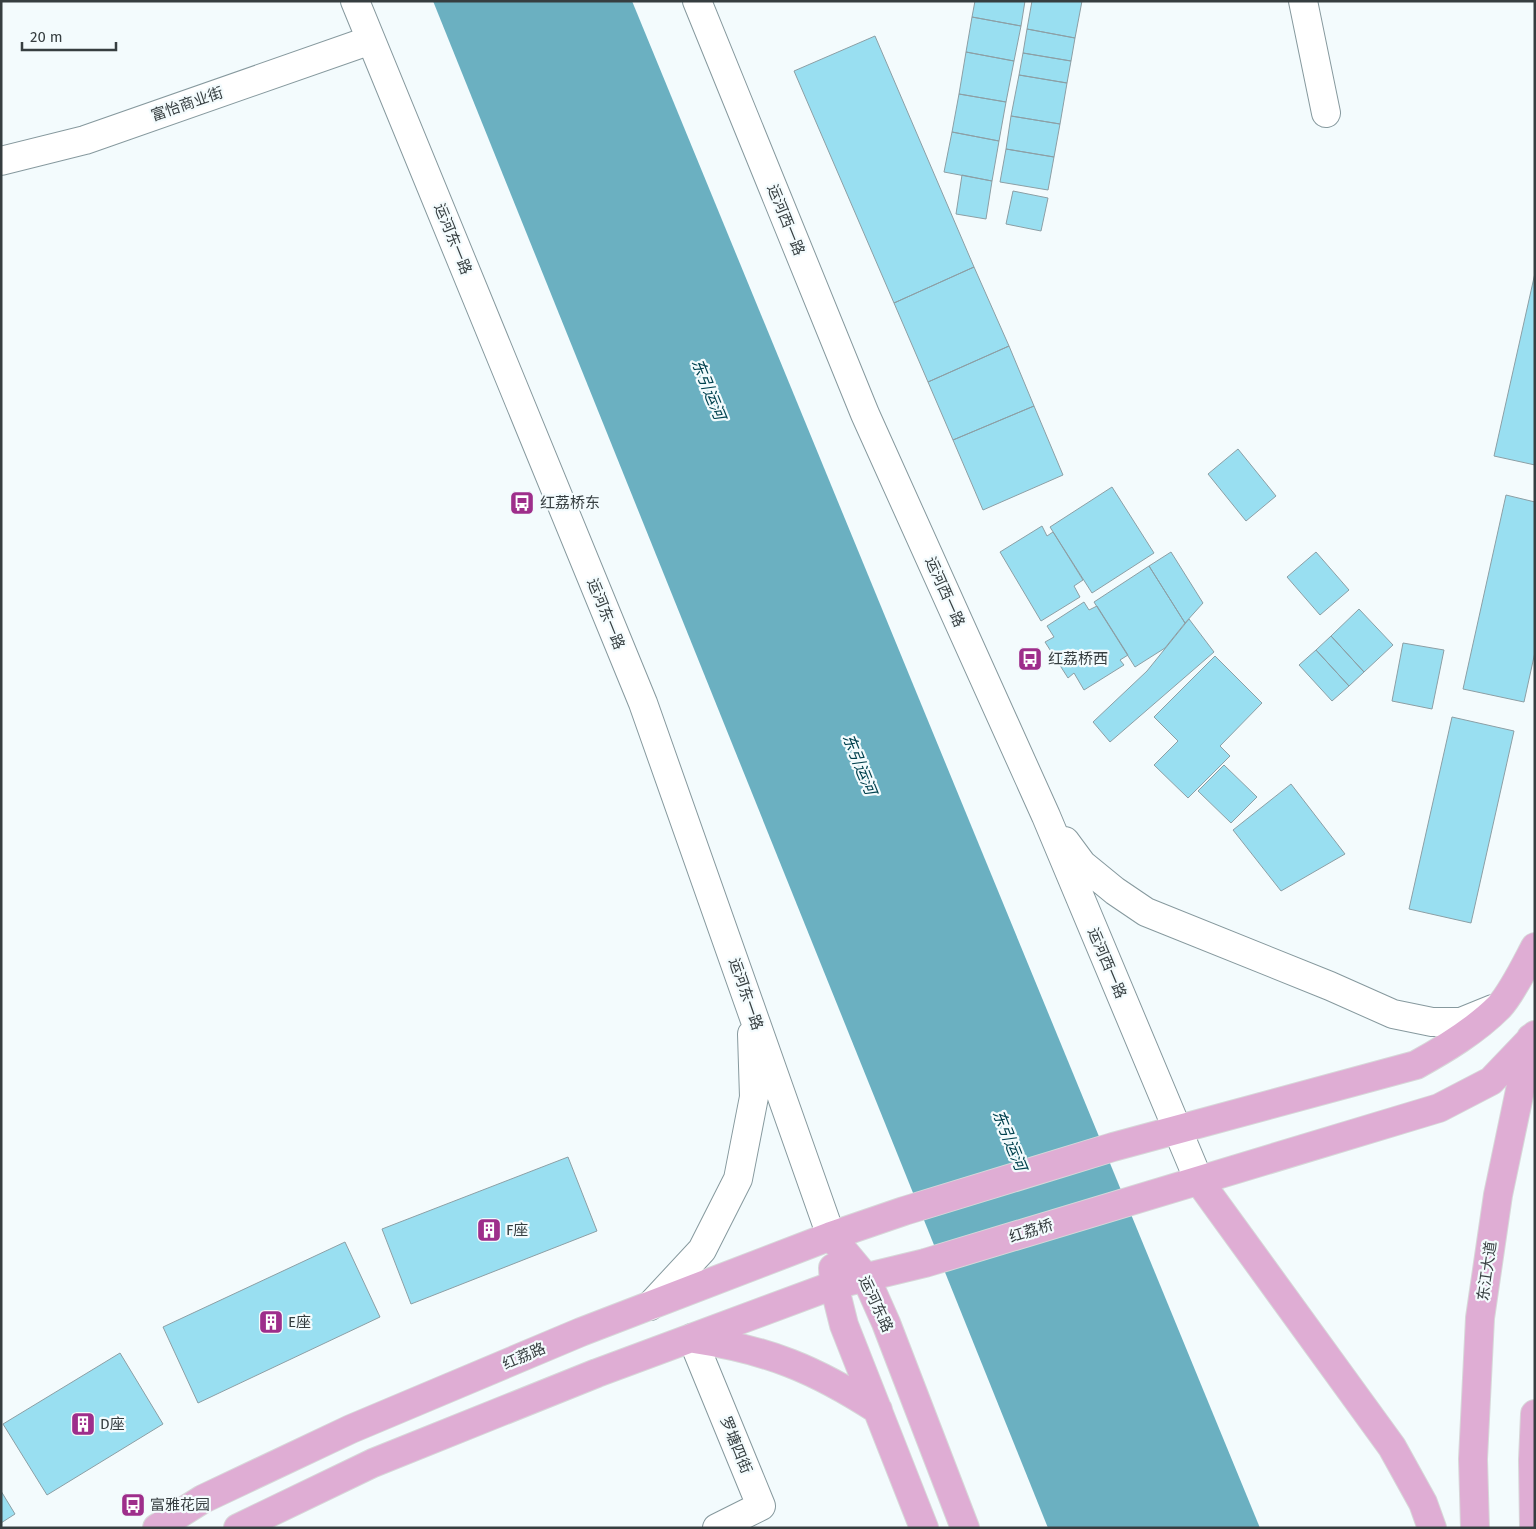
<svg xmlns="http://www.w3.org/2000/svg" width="1536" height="1529" font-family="'Fira Sans','Noto Sans SC',sans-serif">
	<rect width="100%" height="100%" fill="#f3fbfd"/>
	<path fill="#6bb0c1" d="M 433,1 L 632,1 L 1260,1528 L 1048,1528 Z"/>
	<path fill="#99dff1" stroke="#8c9fa5" d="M 975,1 L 1025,1 L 1021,26 L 972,17 Z
		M 1032,1 L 1082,1 L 1075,38 L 1027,29 Z
		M 972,17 L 1021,26 L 1014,61 L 966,52 Z
		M 1027,29 L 1075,38 L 1071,61 L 1023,53 Z
		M 875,36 L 974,267 L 894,303 L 794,71 Z
		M 966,52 L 1014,61 L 1006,102 L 959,94 Z
		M 1023,53 L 1071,61 L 1067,83 L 1019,75 Z
		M 1019,75 L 1067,83 L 1060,124 L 1011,116 Z
		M 959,94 L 1006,102 L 999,141 L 952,132 Z
		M 1011,116 L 1060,124 L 1054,157 L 1006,149 Z
		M 952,132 L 999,141 L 992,181 L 944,172 Z
		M 1006,149 L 1054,157 L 1048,190 L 1000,182 Z
		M 962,175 L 992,181 L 986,219 L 956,214 Z
		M 1013,191 L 1048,198 L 1041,231 L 1006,224 Z
		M 974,267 L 1009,346 L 928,382 L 894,303 Z
		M 1535,273 L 1535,465 L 1494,456 Z
		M 1009,346 L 1034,406 L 953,440 L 928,382 Z
		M 1034,406 L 1063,475 L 983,510 L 953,440 Z
		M 1238,449 L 1276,496 L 1246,521 L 1208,474 Z
		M 1112,487 L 1154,553 L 1092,593 L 1050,527 Z
		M 1506,495 L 1535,502 L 1535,652 L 1524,702 L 1463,689 Z
		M 1042,526 L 1047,536 L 1053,532 L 1083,580 L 1074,586 L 1080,597 L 1041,621 L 1000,552 Z
		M 1171,552 L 1203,603 L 1185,623 L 1149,566 Z
		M 1316,552 L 1349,590 L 1320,615 L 1287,577 Z
		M 1149,566 L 1185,623 L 1165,648 L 1135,667 L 1094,602 Z
		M 1084,602 L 1089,610 L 1097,606 L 1128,655 L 1120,660 L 1124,665 L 1084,690 L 1074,673 L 1068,678 L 1045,642 L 1054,637 L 1047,626 Z
		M 1359,609 L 1393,645 L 1364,672 L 1331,636 Z
		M 1189,619 L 1214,652 L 1110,742 L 1093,722 L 1147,671 Z
		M 1331,636 L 1364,672 L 1349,686 L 1316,650 Z
		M 1403,643 L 1444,650 L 1432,709 L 1392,701 Z
		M 1316,650 L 1349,686 L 1332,701 L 1299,665 Z
		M 1215,656 L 1262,703 L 1220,746 L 1230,756 L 1188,798 L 1154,765 L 1178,741 L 1154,717 Z
		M 1452,717 L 1514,731 L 1471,923 L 1409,909 Z
		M 1224,765 L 1257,797 L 1231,823 L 1198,791 Z
		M 1291,784 L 1345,854 L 1281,891 L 1233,830 Z
		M 568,1157 L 597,1231 L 411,1304 L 382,1229 Z
		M 345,1242 L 380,1317 L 198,1403 L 163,1327 Z
		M 120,1353 L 163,1424 L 47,1495 L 3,1424 Z
		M 1,1491 L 15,1514 L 1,1523 Z"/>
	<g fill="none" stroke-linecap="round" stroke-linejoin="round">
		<defs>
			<path id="minor" d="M 355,1 L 643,703 L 831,1236
				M 697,1 L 865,414 L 1046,816 L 1199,1181
				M 1303,1 L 1326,113
				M 1,161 L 85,140 L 371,40
				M 1065,841 L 1082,864 L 1115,891 L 1146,912 L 1330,986 L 1393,1014 L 1432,1022 L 1461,1022 L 1493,1009
				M 650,1306 L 702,1250 L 738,1179 L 754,1097 L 752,1034
				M 692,1338 L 761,1506 L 717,1528"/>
			<path id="major" d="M 1199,1181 L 1392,1447 L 1423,1503 L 1432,1528
				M 831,1236 L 866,1278 L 886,1323 L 965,1528
				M 833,1268 L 834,1285 L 844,1325 L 924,1528
				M 694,1339 C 768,1350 815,1369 878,1410
				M 157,1528 L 203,1499 L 351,1429 L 581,1332 L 831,1236 L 904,1211 L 1113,1147 L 1416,1065 C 1445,1049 1475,1031 1499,1007 C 1512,993 1526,964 1535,947
				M 238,1528 L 373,1463 L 597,1373 L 834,1285 L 925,1263 L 1439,1108 L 1491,1081 L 1535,1035
				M 1475,1528 L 1473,1459 L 1480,1318 L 1498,1195 L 1531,1038
				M 1534,1528 L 1533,1460 L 1535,1414"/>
		</defs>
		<use href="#minor" stroke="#86999e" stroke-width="30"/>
		<use href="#major" stroke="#d7d8d9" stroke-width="30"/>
		<use href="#minor" stroke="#fff" stroke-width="28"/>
		<use href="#major" stroke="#dfadd4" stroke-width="28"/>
	</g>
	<defs>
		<symbol id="bus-square" viewBox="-11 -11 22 22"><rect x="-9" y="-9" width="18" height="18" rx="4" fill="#9e2e8b" stroke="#f3fbfd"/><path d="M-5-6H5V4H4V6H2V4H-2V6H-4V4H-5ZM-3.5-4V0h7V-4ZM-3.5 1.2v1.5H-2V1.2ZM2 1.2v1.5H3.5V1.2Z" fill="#fff"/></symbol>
		<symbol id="building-square" viewBox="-11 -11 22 22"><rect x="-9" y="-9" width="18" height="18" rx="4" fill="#9e2e8b" stroke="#f3fbfd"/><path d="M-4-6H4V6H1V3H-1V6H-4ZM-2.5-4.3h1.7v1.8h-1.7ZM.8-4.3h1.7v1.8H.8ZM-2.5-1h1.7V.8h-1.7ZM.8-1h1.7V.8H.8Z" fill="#fff"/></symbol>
	</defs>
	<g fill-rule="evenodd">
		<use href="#bus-square" x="508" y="489" width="28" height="28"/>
		<use href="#bus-square" x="1016" y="645" width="28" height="28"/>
		<use href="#building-square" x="475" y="1216" width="28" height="28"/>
		<use href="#building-square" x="257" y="1308" width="28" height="28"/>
		<use href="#building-square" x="69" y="1410" width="28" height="28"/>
		<use href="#bus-square" x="119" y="1491" width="28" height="28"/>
	</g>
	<g text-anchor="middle" stroke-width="4.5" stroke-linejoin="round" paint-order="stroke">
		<g font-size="15" fill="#363e40" stroke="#f3fbfd">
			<text transform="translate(187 104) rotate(-19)" y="5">富怡商业街</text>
			<text transform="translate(786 220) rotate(68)" y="5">运河西一路</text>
			<text transform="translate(453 239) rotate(68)" y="5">运河东一路</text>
			<text transform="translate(945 592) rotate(66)" y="5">运河西一路</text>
			<text transform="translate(606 614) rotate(68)" y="5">运河东一路</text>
			<text transform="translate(1107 963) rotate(67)" y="5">运河西一路</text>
			<text transform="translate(746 994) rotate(71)" y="5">运河东一路</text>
			<text transform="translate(1031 1231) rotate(-17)" y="5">红荔桥</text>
			<text transform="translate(1487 1271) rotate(-82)" y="5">东江大道</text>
			<text transform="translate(876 1304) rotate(65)" y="5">运河东路</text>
			<text transform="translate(524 1356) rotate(-23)" y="5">红荔路</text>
			<text transform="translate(736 1445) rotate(68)" y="5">罗塘四街</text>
		</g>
		<g font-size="15" fill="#363e40" stroke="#f3fbfd" text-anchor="start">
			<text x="540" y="508">红荔桥东</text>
			<text x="1048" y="664">红荔桥西</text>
			<text x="506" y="1235">F座</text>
			<text x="288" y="1327">E座</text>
			<text x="100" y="1429">D座</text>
			<text x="150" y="1510">富雅花园</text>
		</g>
		<g font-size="16" font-style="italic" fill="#00414e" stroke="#f3fbfd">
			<text transform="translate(709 389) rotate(68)" y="6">东引运河</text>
			<text transform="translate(860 764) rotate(68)" y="6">东引运河</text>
			<text transform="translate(1010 1140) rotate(68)" y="6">东引运河</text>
		</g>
	</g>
	<rect width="1536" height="1529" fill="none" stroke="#363e40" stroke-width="5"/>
	<path d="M22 42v8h94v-8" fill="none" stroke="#363e40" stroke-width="2.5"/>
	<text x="30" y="42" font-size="15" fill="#363e40" stroke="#f3fbfd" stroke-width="4" paint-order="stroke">20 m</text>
</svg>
